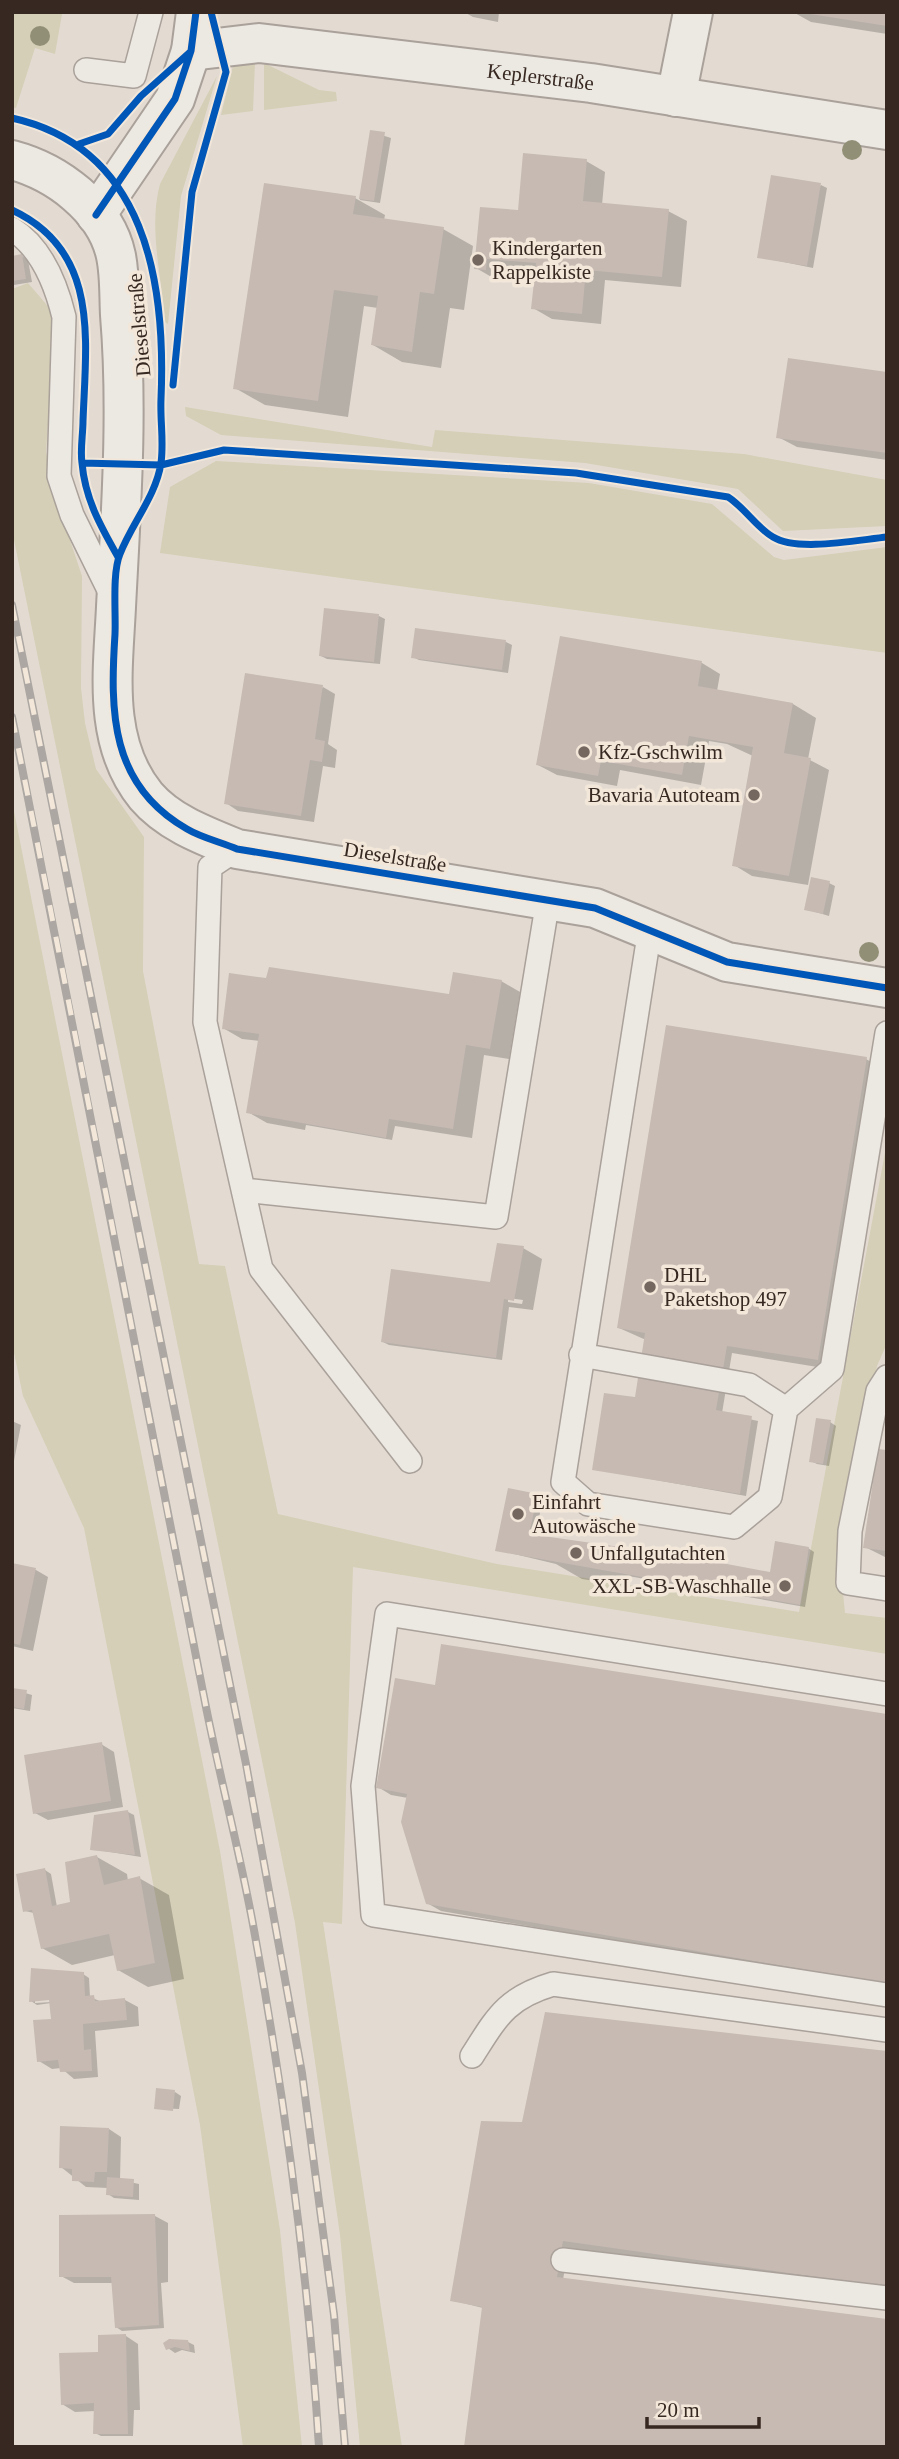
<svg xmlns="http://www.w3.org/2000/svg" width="899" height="2459" font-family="'Times New Roman',serif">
	<rect width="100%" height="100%" fill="#e3dbd2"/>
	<path fill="#d4cfb6" d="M 12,12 L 62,14 L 55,54 L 35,48 L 16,108 L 12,107 Z
		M 245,62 L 255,62 L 253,111 L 221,115 L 233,66 Z
		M 264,63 L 319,90 L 336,92 L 337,101 L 264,110 Z
		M 217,76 L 181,196 L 168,324 L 165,322 C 162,277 148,228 160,184 Z
		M 28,283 L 52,311 L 54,334 L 46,452 L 57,501 L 82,576 L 81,688 L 85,723 L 96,769 L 144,837 L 143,971 L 199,1264 L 225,1266 L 278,1514 L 497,1564 L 799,1612 L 887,1142 L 887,1343 L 877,1366 L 839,1551 L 845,1613 L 887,1618 L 887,1654 L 353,1567 L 342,1924 L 323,1922 L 402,2447 L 360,2447 L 340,2235 L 295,1923 L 12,530 L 12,289 Z
		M 185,407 L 432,447 L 435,430 L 744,454 L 887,480 L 887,526 L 783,531 L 738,489 L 585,463 L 221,435 L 186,416 Z
		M 216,461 L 589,483 L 712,504 L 774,557 L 784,560 L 887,547 L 887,653 L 160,553 L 170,487 Z
		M 12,801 L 220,1851 L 280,2230 L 302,2447 L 243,2447 L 200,2125 L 84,1528 L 23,1396 L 12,1343 Z"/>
	<path fill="#0003" fill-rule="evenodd" d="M 464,12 L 499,12 L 498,22 L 473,17 Z
		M 793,12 L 887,12 L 887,34 L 811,22 Z
		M 372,132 L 391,138 L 380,203 L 360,200 Z
		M 586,161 L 605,172 L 602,205 L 668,211 L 687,221 L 681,287 L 605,280 L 601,324 L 552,319 L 533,308 L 537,271 L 506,268 L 505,280 L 495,279 L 476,268 L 520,212 Z
		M 821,185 L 827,188 L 813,268 L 759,257 Z
		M 355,198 L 385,215 L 384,220 L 443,229 L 473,246 L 464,310 L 450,308 L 441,368 L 402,362 L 373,345 L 378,308 L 364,306 L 348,417 L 265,405 L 235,388 Z
		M 22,256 L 28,260 L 32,282 L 14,285 L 12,257 Z
		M 887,374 L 887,460 L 797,447 L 778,437 Z
		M 379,616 L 385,619 L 380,664 L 327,659 L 321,656 Z
		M 417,630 L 506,642 L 512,645 L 508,673 L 419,660 L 413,657 Z
		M 561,638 L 702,663 L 720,674 L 717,691 L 793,704 L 816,718 L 808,759 L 829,770 L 808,885 L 752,876 L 734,865 L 753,756 L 727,744 L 709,741 L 701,785 L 620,770 L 617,786 L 557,775 L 538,765 Z
		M 323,687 L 335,694 L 328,744 L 337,750 L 335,768 L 323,766 L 314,822 L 238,811 L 226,803 Z
		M 829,883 L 835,886 L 829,916 L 806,909 Z
		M 501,981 L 520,992 L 509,1059 L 484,1055 L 472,1138 L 395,1126 L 392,1140 L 306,1125 L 305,1130 L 267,1123 L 248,1112 L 260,1041 L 242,1039 L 223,1028 L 451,996 Z
		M 866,1059 L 885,1070 L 836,1370 L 732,1353 L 722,1413 L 758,1421 L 746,1496 L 594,1469 L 636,1399 L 646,1340 L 619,1328 Z
		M 523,1248 L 542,1259 L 533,1310 L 509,1307 L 502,1360 L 389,1345 L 383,1342 L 490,1283 ZM 508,1298 L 523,1300 L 522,1304 L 508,1302 Z
		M 12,1421 L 21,1425 L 13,1466 L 12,1466 Z
		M 830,1422 L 836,1426 L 829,1466 L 817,1464 L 811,1461 Z
		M 887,1452 L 887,1558 L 865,1547 Z
		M 537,1496 L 543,1499 L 535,1536 L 772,1574 L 808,1548 L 814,1552 L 805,1607 L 628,1576 L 626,1586 L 582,1579 L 556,1564 L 497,1550 Z
		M 12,1565 L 36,1570 L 48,1577 L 33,1651 L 12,1646 Z
		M 396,1680 L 887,1988 L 441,1911 L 427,1903 L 408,1798 L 391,1795 L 378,1787 Z
		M 12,1689 L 32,1695 L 30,1711 L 12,1708 Z
		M 101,1744 L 114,1752 L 123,1807 L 48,1820 L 35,1813 Z
		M 128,1812 L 134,1815 L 141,1857 L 92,1849 Z
		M 97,1857 L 127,1874 L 128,1881 L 139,1878 L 169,1895 L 184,1979 L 148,1987 L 118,1970 L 115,1955 L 72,1965 L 42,1948 L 34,1913 L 25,1911 L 45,1870 L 51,1874 L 57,1907 L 72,1903 Z
		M 83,1974 L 89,1978 L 90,1997 L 102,2002 L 125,2000 L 138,2007 L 139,2026 L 95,2031 L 98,2077 L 74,2079 L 61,2068 L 52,2069 L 39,2061 L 53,2020 L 51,2003 L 37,2005 L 31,2001 ZM 51,1998 L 51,2002 L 35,2003 L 35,2000 Z
		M 546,2014 L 887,2294 L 568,2249 L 563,2280 L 483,2308 L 451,2300 L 523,2126 Z
		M 175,2092 L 181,2096 L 179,2109 L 156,2108 Z
		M 109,2129 L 121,2137 L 120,2180 L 139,2184 L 139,2200 L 114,2198 L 108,2194 L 108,2188 L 86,2187 L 61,2167 Z
		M 155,2216 L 168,2223 L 168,2282 L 161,2283 L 164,2328 L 122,2331 L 116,2327 L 113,2283 L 74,2283 L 61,2276 Z
		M 126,2336 L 138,2344 L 140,2410 L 134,2410 L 133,2436 L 101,2436 L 95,2433 L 95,2411 L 75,2412 L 62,2404 L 100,2354 Z
		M 188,2342 L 194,2345 L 195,2353 L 182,2350 L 175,2353 L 165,2346 Z"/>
	<path fill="#c7bab3" d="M 811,12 L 887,12 L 887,26 L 810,14 Z
		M 370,130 L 385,132 L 374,201 L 359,199 Z
		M 523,153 L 587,159 L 583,201 L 669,209 L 662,277 L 586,270 L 582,314 L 531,309 L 536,263 L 487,259 L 486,270 L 474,269 L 480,207 L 518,210 Z
		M 771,175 L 821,183 L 807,266 L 757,258 Z
		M 264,183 L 356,196 L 353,214 L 444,227 L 434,294 L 420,292 L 412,352 L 371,345 L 378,296 L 334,290 L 318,401 L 233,389 Z
		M 22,254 L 26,279 L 12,281 L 12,256 Z
		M 788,358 L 887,372 L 887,453 L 776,438 Z
		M 324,608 L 379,614 L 374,662 L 319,656 Z
		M 415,628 L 506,640 L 502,670 L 411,658 Z
		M 560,636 L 702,661 L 698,686 L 793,703 L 784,753 L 811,758 L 789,876 L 732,866 L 753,747 L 689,736 L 682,775 L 601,761 L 598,776 L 536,765 Z
		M 245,673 L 323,685 L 315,739 L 325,741 L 322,762 L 310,760 L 301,816 L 224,804 Z
		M 811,877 L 830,881 L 823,914 L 804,910 Z
		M 269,967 L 449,994 L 453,972 L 502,980 L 490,1049 L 466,1045 L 453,1129 L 389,1119 L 386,1138 L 246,1113 L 259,1034 L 222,1029 L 229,973 L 266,978 Z
		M 666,1025 L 867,1057 L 818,1360 L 727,1346 L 716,1410 L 752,1416 L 740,1494 L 592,1470 L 604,1393 L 635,1397 L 645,1333 L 617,1328 Z
		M 497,1243 L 524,1246 L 514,1301 L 504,1299 L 496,1358 L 381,1342 L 391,1269 L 490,1282 Z
		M 816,1418 L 831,1420 L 823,1464 L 809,1462 Z
		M 878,1449 L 887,1450 L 887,1551 L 863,1548 Z
		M 508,1488 L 538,1494 L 529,1534 L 690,1557 L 770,1572 L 775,1541 L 809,1547 L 800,1605 L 495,1551 Z
		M 12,1563 L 36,1568 L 20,1645 L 12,1643 Z
		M 441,1644 L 887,1714 L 887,1984 L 426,1904 L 401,1822 L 407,1794 L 376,1788 L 395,1678 L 435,1685 Z
		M 12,1688 L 27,1690 L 24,1709 L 12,1707 Z
		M 102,1742 L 111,1801 L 33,1814 L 24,1755 Z
		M 128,1810 L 135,1855 L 90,1850 L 94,1815 Z
		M 97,1855 L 104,1885 L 140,1876 L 155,1963 L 117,1971 L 109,1934 L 41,1949 L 32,1910 L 23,1912 L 16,1874 L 45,1868 L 52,1906 L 70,1902 L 65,1862 Z
		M 31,1968 L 84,1972 L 85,1996 L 94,1995 L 95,2001 L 125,1998 L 127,2020 L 83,2024 L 84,2050 L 91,2049 L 92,2071 L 60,2072 L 58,2060 L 37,2062 L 33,2020 L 51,2019 L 49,2000 L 29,2002 Z
		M 545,2012 L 887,2051 L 887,2287 L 563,2241 L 557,2277 L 887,2319 L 887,2447 L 464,2447 L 482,2307 L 450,2301 L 481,2121 L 522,2122 Z
		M 156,2088 L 175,2090 L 173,2111 L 154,2109 Z
		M 60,2126 L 109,2128 L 107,2172 L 95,2172 L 94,2182 L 72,2181 L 72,2169 L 59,2168 Z
		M 107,2177 L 134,2179 L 133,2197 L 106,2195 Z
		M 155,2214 L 159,2325 L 115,2328 L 111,2277 L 59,2277 L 59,2215 Z
		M 126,2334 L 128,2434 L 93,2434 L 94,2403 L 61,2405 L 59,2353 L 98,2352 L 98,2335 Z
		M 169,2339 L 188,2340 L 190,2351 L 175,2347 L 166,2350 L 163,2343 Z"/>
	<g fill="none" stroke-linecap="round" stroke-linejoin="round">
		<defs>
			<path id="service" d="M 86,70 L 134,76 L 151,12
				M 12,229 C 41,247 56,284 64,317 L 59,476 L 72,515 L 112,596
				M 237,849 L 210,867 L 205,1022 L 261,1269 L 410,1461
				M 650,929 L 563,1482 L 588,1504 L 734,1527 L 770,1497 L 786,1409 L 832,1369 L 887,1033
				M 243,1190 L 496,1217 L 548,900
				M 581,1355 L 749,1385 L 786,1409
				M 887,1377 L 878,1391 L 850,1531 L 848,1583 L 887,1589
				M 887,1694 L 387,1614 L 363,1786 L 373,1915 L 887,1995
				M 472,2056 C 497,2017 506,1998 553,1984 L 887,2030
				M 563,2260 L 887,2298"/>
			<g id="minor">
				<path id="s1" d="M 191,51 L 259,43 L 591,83 L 887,130"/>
				<path d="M 676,97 L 693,12"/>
				<path d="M 12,160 C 57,172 106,208 116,256 C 120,275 119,296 120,315 C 128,411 121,510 116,607 C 113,671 102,742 146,796 C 169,823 205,836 237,849 L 595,908 L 727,962 L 887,988"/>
				<path d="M 96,215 L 175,99 L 191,51 L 196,12"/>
			</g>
		</defs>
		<use href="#service" stroke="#a9a19a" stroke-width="26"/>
		<use href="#minor" stroke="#a9a19a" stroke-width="42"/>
		<use href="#service" stroke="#ece8e2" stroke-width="23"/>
		<use href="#minor" stroke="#ece8e2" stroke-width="38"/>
		<defs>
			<path id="rail" d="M 12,605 L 246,1764 L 302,2073 L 334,2315 L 345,2447
				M 12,717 C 78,1043 139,1370 204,1697 C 219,1775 240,1852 254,1930 C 285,2100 308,2274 319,2447"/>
		</defs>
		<use href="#rail" stroke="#aca7a2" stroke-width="8"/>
		<use href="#rail" stroke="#f2e7d9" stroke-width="5" stroke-dasharray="16" stroke-linecap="butt"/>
		<defs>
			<path id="cycleway" d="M 12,118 C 146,148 166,282 161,399 C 160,421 164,441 161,463 C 156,496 132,523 120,554 C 112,573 116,613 115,634 C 110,712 110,785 187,829 C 202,838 221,842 237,849 L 595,908 L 727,962 L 887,988
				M 79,144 L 108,134 L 141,96 L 189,53
				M 12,210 C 100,251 86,339 83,421 C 83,434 80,450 82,463 C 85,499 101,527 118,557
				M 96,215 L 175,99 L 191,51 L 196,12
				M 173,385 L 192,192 L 226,72 L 211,12
				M 82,463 L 161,465 L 224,450 L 576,473 L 728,497 C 745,508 756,527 773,537 C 797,552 857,540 887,537"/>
		</defs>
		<use href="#cycleway" stroke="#f2e7d9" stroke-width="11"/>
		<use href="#cycleway" stroke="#0057b8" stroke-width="7"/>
	</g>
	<g fill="#918f76">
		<circle cx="40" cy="36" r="10"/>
		<circle cx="852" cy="150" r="10"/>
		<circle cx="869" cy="952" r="10"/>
	</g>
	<g fill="#736760" stroke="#f2e7d9" stroke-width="2.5">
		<circle cx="478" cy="260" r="7"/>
		<circle cx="584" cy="752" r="7"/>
		<circle cx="754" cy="795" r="7"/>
		<circle cx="650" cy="1287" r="7"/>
		<circle cx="518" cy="1514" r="7"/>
		<circle cx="576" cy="1553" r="7"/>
		<circle cx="785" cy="1586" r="7"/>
	</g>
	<g text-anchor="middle" stroke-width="7" stroke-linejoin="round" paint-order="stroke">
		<g font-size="21" fill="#372922" stroke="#f2e7d9">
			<text dy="7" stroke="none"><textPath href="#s1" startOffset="352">Keplerstraße</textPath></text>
			<text transform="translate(139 325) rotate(-95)" y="7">Dieselstraße</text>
			<text transform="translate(395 857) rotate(9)" y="7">Dieselstraße</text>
		</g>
		<g font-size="21" fill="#372922" stroke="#f2e7d9" text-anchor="start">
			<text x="492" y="255">Kindergarten<tspan x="492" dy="24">Rappelkiste</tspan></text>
			<text x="598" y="759">Kfz-Gschwilm</text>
			<text x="740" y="802" text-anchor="end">Bavaria Autoteam</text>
			<text x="664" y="1282">DHL<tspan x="664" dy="24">Paketshop 497</tspan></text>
			<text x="532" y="1509">Einfahrt<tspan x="532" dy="24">Autowäsche</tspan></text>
			<text x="590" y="1560">Unfallgutachten</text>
			<text x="771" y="1593" text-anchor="end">XXL-SB-Waschhalle</text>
		</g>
	</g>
	<rect width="899" height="2459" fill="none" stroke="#372922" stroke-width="28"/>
	<path d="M647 2417v10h112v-10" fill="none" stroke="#372922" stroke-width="3.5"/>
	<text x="657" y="2417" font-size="21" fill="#372922" stroke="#f2e7d9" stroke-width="5" paint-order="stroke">20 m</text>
</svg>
